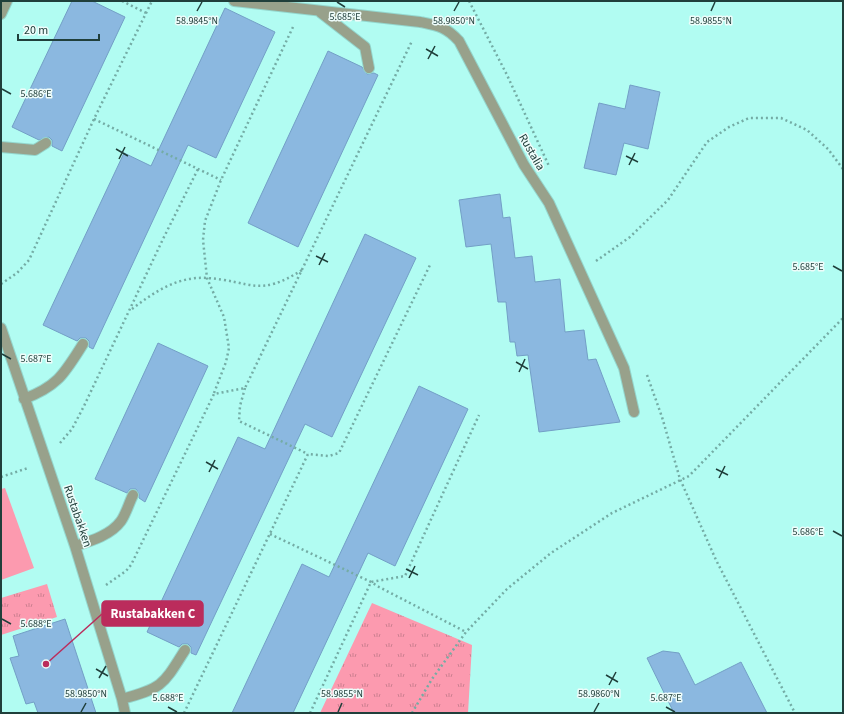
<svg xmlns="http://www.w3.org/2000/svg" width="844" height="714" font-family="'Source Sans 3',sans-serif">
	<defs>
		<pattern id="grass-tufts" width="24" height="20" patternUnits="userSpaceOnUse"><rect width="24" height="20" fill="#fc9aaf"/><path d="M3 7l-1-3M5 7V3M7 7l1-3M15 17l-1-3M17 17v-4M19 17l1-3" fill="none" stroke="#cc7f90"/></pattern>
	</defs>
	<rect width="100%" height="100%" fill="#b1fcf2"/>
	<path fill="url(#grass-tufts)" d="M 47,584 L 57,617 L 1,635 L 1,598 Z
		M 372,603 L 472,645 L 468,713 L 320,713 Z"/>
	<path fill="#fc9aaf" d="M 5,488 L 34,568 L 1,580 L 1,489 Z"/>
	<path fill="#8bb8e0" stroke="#739fc6" d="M 72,1 L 92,1 L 125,17 L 62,151 L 52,146 L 52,140 L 49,137 L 39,140 L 12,127 Z
		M 225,8 L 275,32 L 216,158 L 188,145 L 93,349 L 89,347 L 89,341 L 86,338 L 80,338 L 77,341 L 43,325 L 124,153 L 151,166 Z
		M 328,51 L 362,67 L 367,74 L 374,73 L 378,75 L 298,247 L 248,223 Z
		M 630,85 L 660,92 L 648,149 L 624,143 L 616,175 L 584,168 L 599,103 L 625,109 Z
		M 500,194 L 503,218 L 510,217 L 515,258 L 532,256 L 535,282 L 560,279 L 565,332 L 584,330 L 588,360 L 596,359 L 620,422 L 539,432 L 528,355 L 517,356 L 515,342 L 510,342 L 506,302 L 498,302 L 491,244 L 466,247 L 459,200 Z
		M 365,234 L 416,258 L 332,437 L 305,424 L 196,655 L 191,653 L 191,647 L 188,644 L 182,644 L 179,647 L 147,632 L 238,437 L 265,449 Z
		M 158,343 L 208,366 L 145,502 L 139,498 L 139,494 L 136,489 L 130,489 L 127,493 L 95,479 Z
		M 419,386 L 468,409 L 395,566 L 368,553 L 293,713 L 232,713 L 302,564 L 329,577 Z
		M 65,619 L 96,713 L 38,713 L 34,702 L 26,704 L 10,658 L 19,656 L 13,636 Z
		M 663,651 L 679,653 L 695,685 L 741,662 L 767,713 L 674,713 L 647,658 Z"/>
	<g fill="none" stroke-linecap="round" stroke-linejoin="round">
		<defs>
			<path id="minor" d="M 234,1 L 420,22 C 439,26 446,27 459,41 L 524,165 L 549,203 L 624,368 L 634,412
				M 320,12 L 365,47 L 369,68
				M 1,14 L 7,1
				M 1,147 L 35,150 L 46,143
				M 1,328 L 75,546 L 122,699 L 125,713
				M 24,399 C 58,386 64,374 83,344
				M 75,546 C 91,541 111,535 121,521 C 126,514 129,503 133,495
				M 122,699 C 163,688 163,685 185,650"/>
		</defs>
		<use href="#minor" stroke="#94d6cd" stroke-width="12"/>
		<path stroke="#74aca5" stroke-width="2.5" stroke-dasharray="2 3" stroke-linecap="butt" d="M 122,1 L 146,13
			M 469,1 L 507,75 L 549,166
			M 94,119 L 221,180
			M 596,261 L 630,237 L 668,200 L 707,142 L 729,127 L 749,118 L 781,118 L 807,130 L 828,149 L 843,169
			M 1,284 L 17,273 L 29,260 L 94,119 L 152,1
			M 132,309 C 154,292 178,276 207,278 C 252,281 258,298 302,270
			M 647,375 L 662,417 L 680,479 L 716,560 L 795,713
			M 245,388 L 240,406 L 239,421 L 308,454
			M 214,393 L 226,362 L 229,348 L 224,317 L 207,278 L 203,240 L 205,221 L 221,180 L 293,27
			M 60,443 L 72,429 L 84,406 L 163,239 L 198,169
			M 1,477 L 28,468
			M 270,534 L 371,582 L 379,587 L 466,632
			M 106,585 L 126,571 L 131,565 L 214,394 L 245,388 L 412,41
			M 184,713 L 308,454 L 329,456 L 339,453 L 430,265
			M 310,713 L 371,582 L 405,576 L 479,415
			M 412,713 L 432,679 L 466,632 L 507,589 L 551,553 L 612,513 L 689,476 L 843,318"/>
		<use href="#minor" stroke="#98a18b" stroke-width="10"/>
	</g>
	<path fill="none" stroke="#203f3b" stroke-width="1.5" d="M 337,2 L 345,7M 197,11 L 202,2M 454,11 L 459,2M 711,11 L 715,2M 426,49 L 438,56M 428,59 L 435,46M 2,89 L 11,94M 116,149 L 128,156M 626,156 L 638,162M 119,159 L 125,147M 629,165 L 635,153M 316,256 L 328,262M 319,265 L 325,253M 833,266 L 842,271M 2,354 L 11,359M 516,362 L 528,369M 519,372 L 525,359M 206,462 L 218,469M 716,469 L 728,475M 209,472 L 215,460M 719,478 L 725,466M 833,531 L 842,536M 406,569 L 418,575M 409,578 L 415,566M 2,619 L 11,624M 96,669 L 108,676M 606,675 L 618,682M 99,678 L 106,666M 609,685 L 616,672M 168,707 L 177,712M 666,707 L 675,712M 81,712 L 86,703M 338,712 L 342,703M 594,712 L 599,703"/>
	<g text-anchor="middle" stroke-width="3" stroke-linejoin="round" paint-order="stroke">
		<g font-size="12" fill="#203f3b" stroke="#eefcfa">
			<text transform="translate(532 152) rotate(60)" y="4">Rustalia</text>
			<text transform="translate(78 516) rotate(71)" y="4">Rustabakken</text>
		</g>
	</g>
	<g font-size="10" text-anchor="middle" fill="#203f3b" stroke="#eefcfa" stroke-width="3" stroke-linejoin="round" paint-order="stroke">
		<text x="345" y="20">5.685°E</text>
		<text x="197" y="24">58.9845°N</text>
		<text x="454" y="24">58.9850°N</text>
		<text x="711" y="24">58.9855°N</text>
		<text x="36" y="97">5.686°E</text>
		<text x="808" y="270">5.685°E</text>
		<text x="36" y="362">5.687°E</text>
		<text x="808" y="535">5.686°E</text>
		<text x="36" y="627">5.688°E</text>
		<text x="86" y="697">58.9850°N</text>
		<text x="342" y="697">58.9855°N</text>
		<text x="599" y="697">58.9860°N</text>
		<text x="168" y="701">5.688°E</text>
		<text x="666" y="701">5.687°E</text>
	</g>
	<path fill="none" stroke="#bb2c5c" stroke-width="1.5" d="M46 664L102 614"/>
	<circle fill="#bb2c5c" stroke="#eefcfa" stroke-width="1.5" cx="46" cy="664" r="4"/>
	<rect fill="#bb2c5c" stroke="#bb2c5c" stroke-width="1.5" x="102" y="601" width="101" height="25" rx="4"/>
	<g font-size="13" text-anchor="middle" font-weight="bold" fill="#fff">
		<text x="153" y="618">Rustabakken C</text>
	</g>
	<rect width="844" height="714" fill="none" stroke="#203f3b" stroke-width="4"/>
	<path d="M18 34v6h81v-6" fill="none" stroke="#203f3b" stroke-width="2"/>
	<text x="24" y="34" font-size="12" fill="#203f3b" stroke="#eefcfa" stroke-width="3" paint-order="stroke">20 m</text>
</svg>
